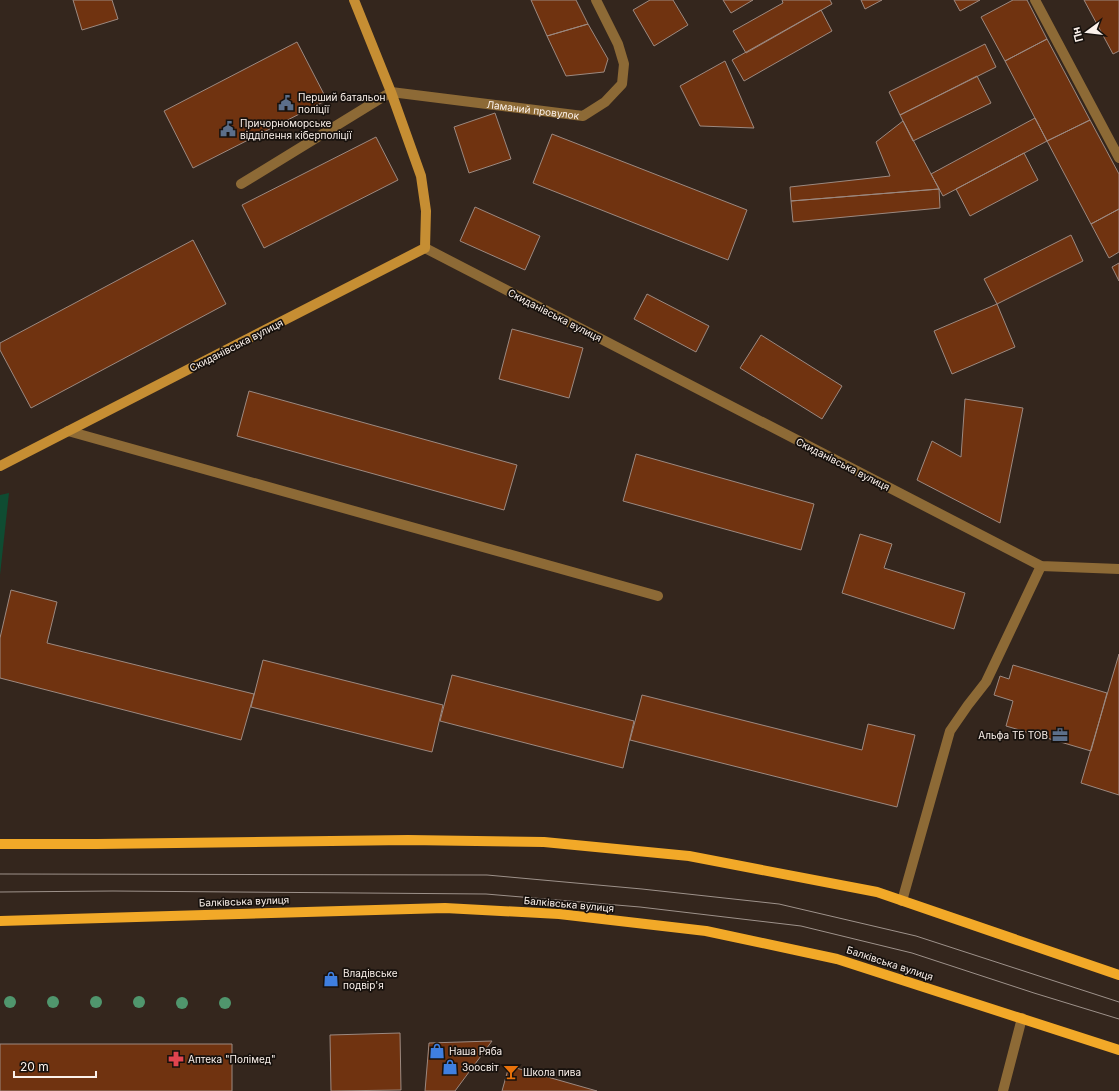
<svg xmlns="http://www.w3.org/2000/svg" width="1119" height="1091" font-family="Inter,sans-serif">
	<rect width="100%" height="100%" fill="#34261d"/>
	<path fill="#0f4c32" d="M 9,493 L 0,575 L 0,495 Z"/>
	<path fill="#703310" stroke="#9c8980" d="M 73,0 L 112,0 L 118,19 L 82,30 Z
		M 531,0 L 576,0 L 588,24 L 547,36 Z
		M 650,0 L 673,0 L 688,25 L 654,46 L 633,10 Z
		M 723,0 L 753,0 L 731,13 Z
		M 782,0 L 830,0 L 832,4 L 746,53 L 733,31 L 783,3 Z
		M 861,0 L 882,0 L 865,9 Z
		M 954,0 L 980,0 L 960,11 Z
		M 1013,0 L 1027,0 L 1047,39 L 1005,61 L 981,17 Z
		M 1084,0 L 1119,0 L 1119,51 L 1113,54 Z
		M 821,10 L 832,31 L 744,81 L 732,60 Z
		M 588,24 L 608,59 L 604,72 L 566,76 L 547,36 Z
		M 1047,39 L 1090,120 L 1047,141 L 1005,61 Z
		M 297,42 L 327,100 L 193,168 L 164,111 Z
		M 985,44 L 996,67 L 900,115 L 889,92 Z
		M 725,61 L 754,128 L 700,126 L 680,86 Z
		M 977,76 L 991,103 L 913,141 L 900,115 Z
		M 495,113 L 511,159 L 469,173 L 454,127 Z
		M 1035,118 L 1047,141 L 943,196 L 931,174 Z
		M 1090,120 L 1119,174 L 1119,209 L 1091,224 L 1047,141 Z
		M 903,121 L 939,189 L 791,201 L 790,187 L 890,176 L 876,142 Z
		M 552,134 L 747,210 L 728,260 L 533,183 Z
		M 376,137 L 398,180 L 264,248 L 242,205 Z
		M 1024,153 L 1038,180 L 970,216 L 956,189 Z
		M 939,189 L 940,208 L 793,222 L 791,201 Z
		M 475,207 L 540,236 L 525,270 L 460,241 Z
		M 1119,209 L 1119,252 L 1109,258 L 1091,224 Z
		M 1071,235 L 1083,261 L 997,304 L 984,279 Z
		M 193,240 L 226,304 L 31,408 L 0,350 L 0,343 Z
		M 1119,263 L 1119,281 L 1112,267 Z
		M 647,294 L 709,326 L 696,352 L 634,319 Z
		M 997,304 L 1015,347 L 952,374 L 934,331 Z
		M 512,329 L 583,348 L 569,398 L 499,379 Z
		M 761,335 L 842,386 L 822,419 L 740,368 Z
		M 249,391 L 517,465 L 504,510 L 237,436 Z
		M 965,399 L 1023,408 L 1000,523 L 917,480 L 932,441 L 961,457 Z
		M 636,454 L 814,504 L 801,550 L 623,501 Z
		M 860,534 L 892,544 L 884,568 L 965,593 L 954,629 L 842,593 Z
		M 11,590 L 57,602 L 47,643 L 254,694 L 241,740 L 0,678 L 0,638 Z
		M 1119,654 L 1119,795 L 1081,783 Z
		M 263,660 L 443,705 L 432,752 L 251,707 Z
		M 1013,665 L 1107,693 L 1091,751 L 1006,726 L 1013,701 L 994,695 L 1000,676 L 1009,679 Z
		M 452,675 L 634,721 L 623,768 L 440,721 Z
		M 642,695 L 862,750 L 868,724 L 915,735 L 897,807 L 630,740 Z
		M 400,1033 L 401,1090 L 331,1091 L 330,1035 Z
		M 492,1041 L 455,1091 L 425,1091 L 429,1043 Z
		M 0,1044 L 232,1044 L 232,1091 L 0,1091 Z
		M 509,1066 L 597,1091 L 502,1091 Z"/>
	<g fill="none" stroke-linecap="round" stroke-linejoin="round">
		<path stroke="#8d6a36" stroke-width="10" d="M 241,184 L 391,92
			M 902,901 L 950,731 L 968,705 L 986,682 L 1041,566
			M 1003,1091 L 1022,1018"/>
		<g stroke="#8d6a36" stroke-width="10">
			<path d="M 1035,0 L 1119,158"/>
			<path id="s1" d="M 391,92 L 583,116 L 605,102 L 622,84 L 624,64 L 618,44 L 596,0"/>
			<path d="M 425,248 L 1041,566 L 1119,569"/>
			<path d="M 68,431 L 658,596"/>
		</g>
		<path stroke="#c68e33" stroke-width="10" d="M 0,466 L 425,248 L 426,211 L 421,176 L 391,92 L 354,0"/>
		<path stroke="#f2a928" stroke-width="10" d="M 0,844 L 97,844 L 408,840 L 544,842 L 689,856 L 877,892 L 1119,975
			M 0,921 L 445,908 L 559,914 L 706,931 L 837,959 L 1119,1050"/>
		<path stroke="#9e928b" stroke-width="1" d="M 0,874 L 487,875 L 642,889 L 779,904 L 916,936 L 1119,1002
			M 0,892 L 113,891 L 486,894 L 640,907 L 801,926 L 912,953 L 1034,993 L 1119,1019"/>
	</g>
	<g fill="#50966d">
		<circle cx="10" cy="1002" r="6"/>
		<circle cx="53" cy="1002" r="6"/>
		<circle cx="96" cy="1002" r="6"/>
		<circle cx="139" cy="1002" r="6"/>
		<circle cx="182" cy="1003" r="6"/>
		<circle cx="225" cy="1003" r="6"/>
	</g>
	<defs>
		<symbol id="civic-bare" viewBox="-9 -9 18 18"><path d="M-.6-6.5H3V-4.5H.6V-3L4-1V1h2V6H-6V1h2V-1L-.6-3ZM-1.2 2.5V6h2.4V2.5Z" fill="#5c6f8a" stroke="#17110d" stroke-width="2.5" paint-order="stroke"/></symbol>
		<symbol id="office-bare" viewBox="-9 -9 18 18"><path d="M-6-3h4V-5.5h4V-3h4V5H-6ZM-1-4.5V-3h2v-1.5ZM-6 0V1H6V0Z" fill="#5c6f8a" stroke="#17110d" stroke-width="2.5" paint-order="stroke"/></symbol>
		<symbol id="shop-bare" viewBox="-9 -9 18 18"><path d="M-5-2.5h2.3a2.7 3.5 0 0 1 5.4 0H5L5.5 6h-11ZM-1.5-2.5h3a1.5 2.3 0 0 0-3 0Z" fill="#3f7fe0" stroke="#17110d" stroke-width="2.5" paint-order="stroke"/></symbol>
		<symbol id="pharmacy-bare" viewBox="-9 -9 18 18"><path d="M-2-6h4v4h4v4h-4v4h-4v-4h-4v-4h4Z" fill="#e0444e" stroke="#17110d" stroke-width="2.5" paint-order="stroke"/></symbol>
		<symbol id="bar-bare" viewBox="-9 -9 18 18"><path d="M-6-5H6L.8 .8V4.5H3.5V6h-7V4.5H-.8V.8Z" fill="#e8710a" stroke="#17110d" stroke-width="2.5" paint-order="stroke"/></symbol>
	</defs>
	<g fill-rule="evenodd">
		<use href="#civic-bare" x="275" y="92" width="22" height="22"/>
		<use href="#civic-bare" x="217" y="118" width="22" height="22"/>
		<use href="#office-bare" x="1049" y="724" width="22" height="22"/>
		<use href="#shop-bare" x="320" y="968" width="22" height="22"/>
		<use href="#shop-bare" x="426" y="1040" width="22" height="22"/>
		<use href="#pharmacy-bare" x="165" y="1048" width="22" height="22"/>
		<use href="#shop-bare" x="439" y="1056" width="22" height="22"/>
		<use href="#bar-bare" x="500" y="1061" width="22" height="22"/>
	</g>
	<g text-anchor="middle" stroke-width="3.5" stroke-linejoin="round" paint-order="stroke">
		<g font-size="10" fill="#fbf1eb" stroke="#17110d" text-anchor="start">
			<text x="298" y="101">Перший батальон<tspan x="298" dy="12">поліції</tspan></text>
			<text x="240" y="127">Причорноморське<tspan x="240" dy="12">відділення кіберполіції</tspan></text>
			<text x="1048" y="739" text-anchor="end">Альфа ТБ ТОВ</text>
			<text x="343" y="977">Владiвське<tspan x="343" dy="12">подвiр'я</tspan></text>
			<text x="449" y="1055">Наша Ряба</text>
			<text x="188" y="1063">Аптека "Полімед"</text>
			<text x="462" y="1071">Зоосвіт</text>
			<text x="523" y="1076">Школа пива</text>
		</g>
		<g font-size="10" fill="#fbf1eb" stroke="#17110d">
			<text dy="4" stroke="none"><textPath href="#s1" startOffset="143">Ламаний провулок</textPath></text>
			<text transform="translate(555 315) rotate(27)" y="4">Скиданівська вулиця</text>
			<text transform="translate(236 345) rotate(-27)" y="4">Скиданівська вулиця</text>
			<text transform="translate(843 464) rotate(27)" y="4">Скиданівська вулиця</text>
			<text transform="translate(244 901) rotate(-2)" y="4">Балківська вулиця</text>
			<text transform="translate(569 904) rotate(5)" y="4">Балківська вулиця</text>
			<text transform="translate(890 963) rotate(18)" y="4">Балківська вулиця</text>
		</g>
	</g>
	<g transform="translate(1087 32) rotate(255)" stroke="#17110d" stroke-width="3" paint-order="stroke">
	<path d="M0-3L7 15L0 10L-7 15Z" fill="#fbf1eb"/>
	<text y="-6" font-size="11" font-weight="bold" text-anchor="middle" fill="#fbf1eb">Пн</text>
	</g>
	<path d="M14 1071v6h82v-6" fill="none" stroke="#fbf1eb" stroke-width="2"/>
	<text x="20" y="1071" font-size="12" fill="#fbf1eb" stroke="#17110d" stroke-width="3" paint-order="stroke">20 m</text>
</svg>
